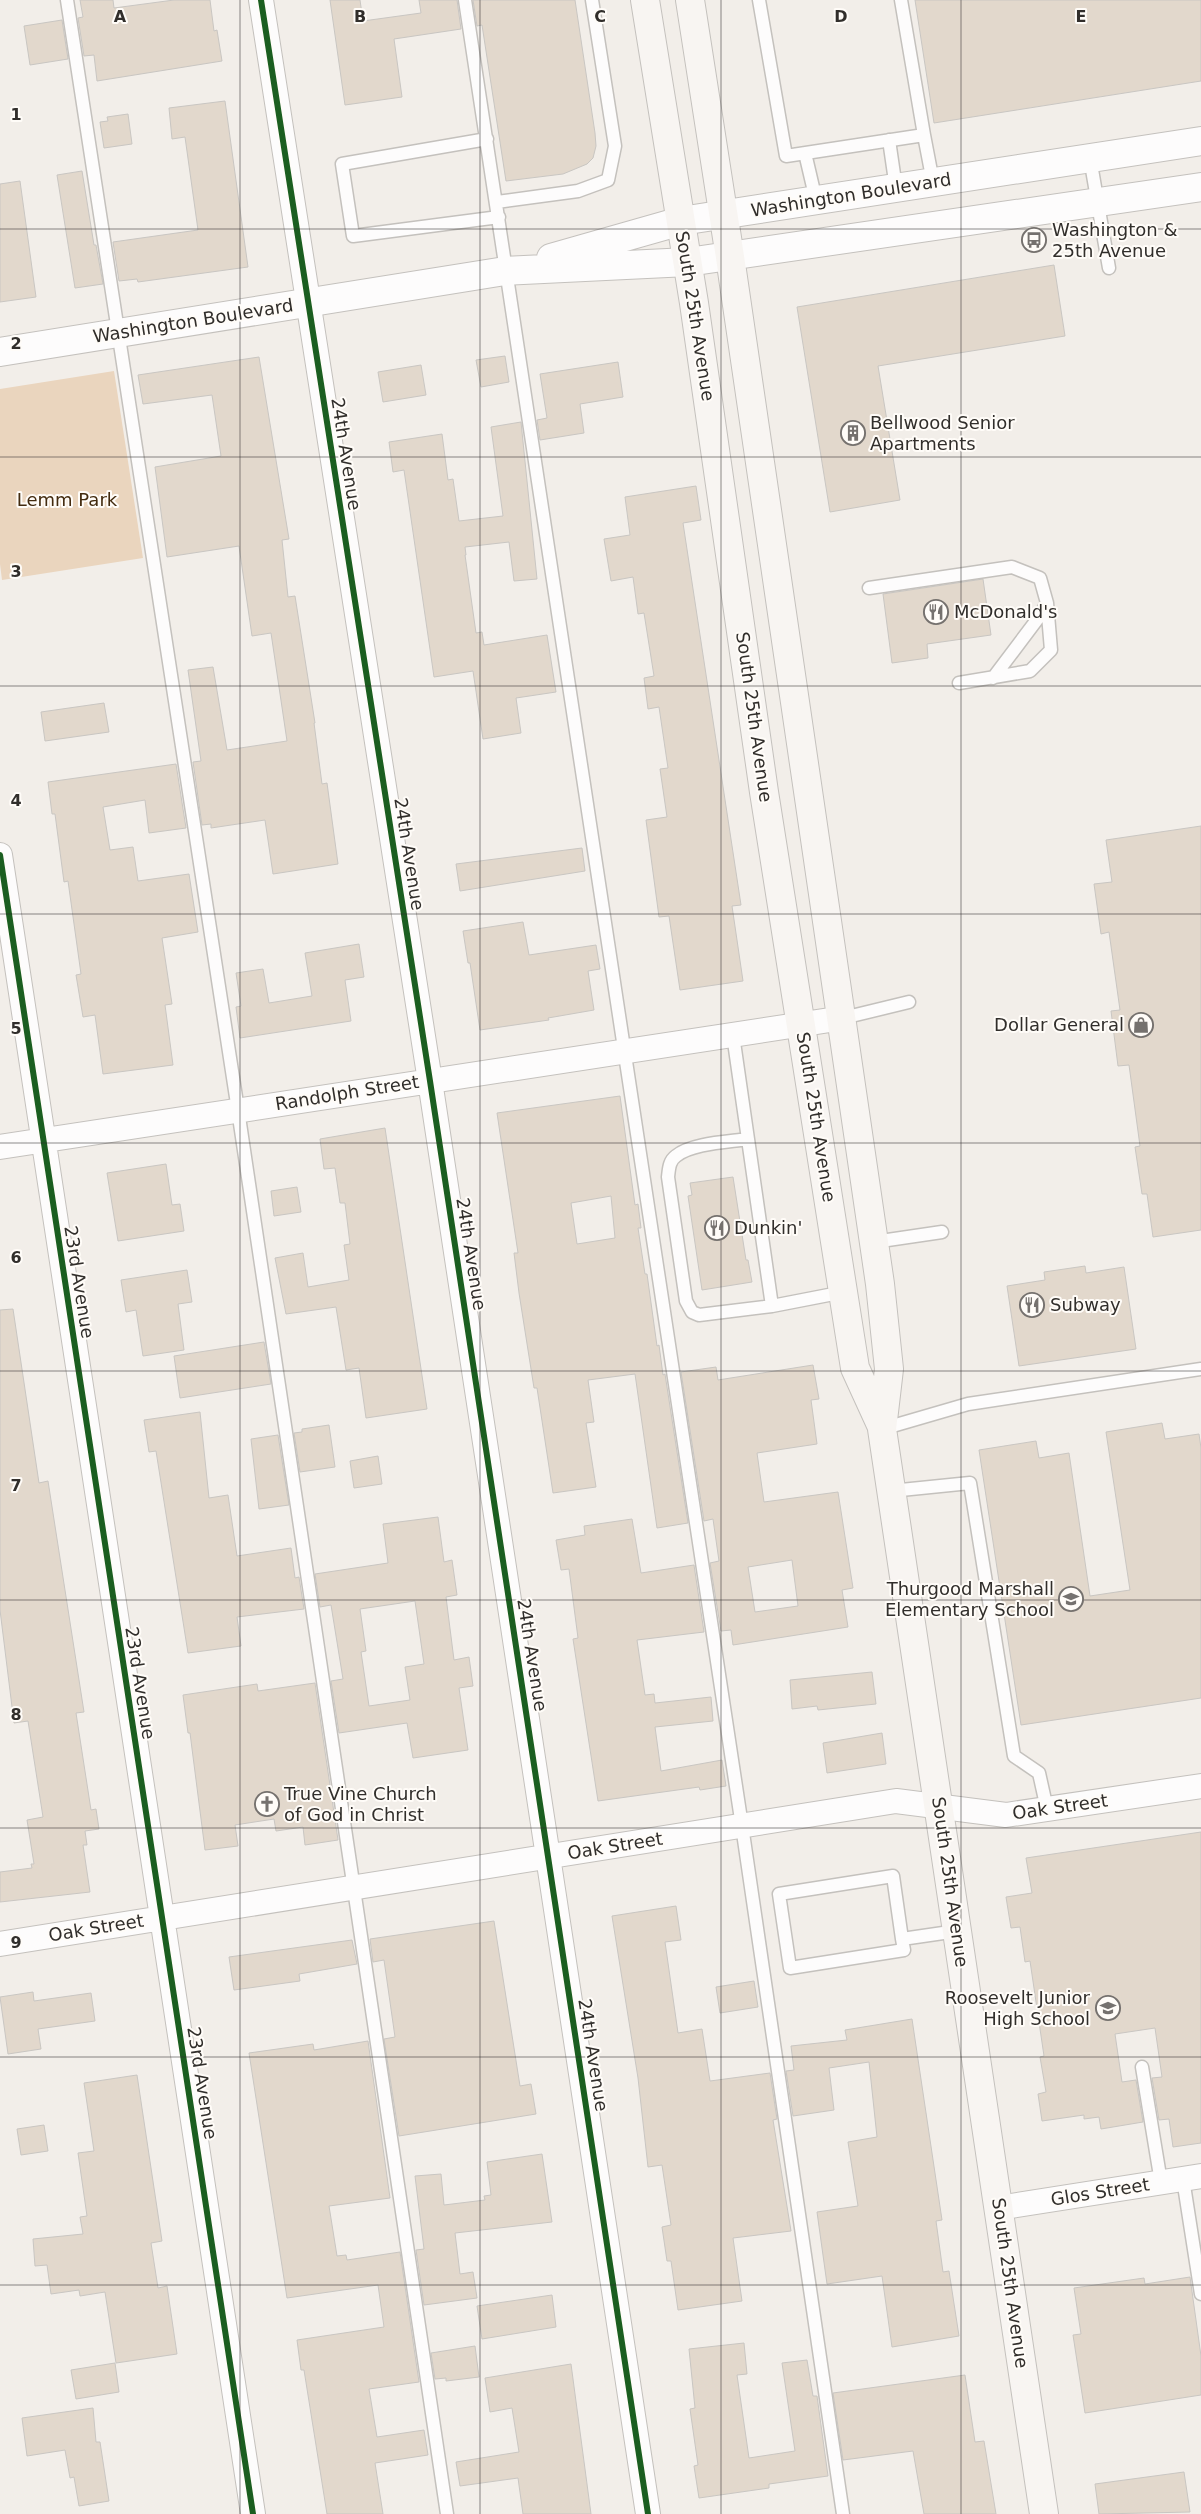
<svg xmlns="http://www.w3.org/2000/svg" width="1201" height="2514" font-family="'DejaVu Sans',sans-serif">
	<rect width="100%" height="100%" fill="#f2eee9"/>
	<path fill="#ead5be" d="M 114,371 L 143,558 L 2,580 L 0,564 L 0,389 Z"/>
	<path fill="#e2d8cc" stroke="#c9c6c2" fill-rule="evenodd" d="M 80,0 L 113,0 L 114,8 L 174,0 L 210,0 L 214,31 L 217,30 L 222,61 L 97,81 L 94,55 L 84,56 L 78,18 L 83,17 Z
		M 330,0 L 360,0 L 363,21 L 421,13 L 419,0 L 457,0 L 461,29 L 394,39 L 402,97 L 345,105 Z
		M 473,0 L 575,0 L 595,133 L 596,146 L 593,158 L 587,164 L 563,174 L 506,181 L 482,25 L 477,26 Z
		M 915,0 L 1201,0 L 1201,81 L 934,123 Z
		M 62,20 L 68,59 L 30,65 L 24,26 Z
		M 225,101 L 248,267 L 138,282 L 137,279 L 119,281 L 113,242 L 198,230 L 185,137 L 172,139 L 169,108 Z
		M 128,114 L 132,144 L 104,148 L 100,122 L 108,121 L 107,117 Z
		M 82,171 L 94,245 L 96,245 L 103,284 L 75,288 L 57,175 Z
		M 20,181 L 36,297 L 0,302 L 0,184 Z
		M 1054,265 L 1065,336 L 878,366 L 900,500 L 830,512 L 797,307 Z
		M 505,356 L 509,382 L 481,387 L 476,360 Z
		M 259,357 L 289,539 L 282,540 L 288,597 L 295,596 L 315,723 L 314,723 L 322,784 L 327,783 L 338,864 L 273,874 L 265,820 L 211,828 L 211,824 L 202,825 L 193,762 L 201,761 L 188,670 L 213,667 L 227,750 L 287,741 L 271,633 L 252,636 L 239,546 L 167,557 L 155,467 L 221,456 L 212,395 L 143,404 L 138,375 Z
		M 618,362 L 623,397 L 580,404 L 584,433 L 540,440 L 537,420 L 547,418 L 540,374 Z
		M 421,365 L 426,395 L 383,402 L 378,372 Z
		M 521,422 L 537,579 L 514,581 L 509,542 L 465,547 L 466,555 L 465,555 L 476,633 L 482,632 L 484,645 L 547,635 L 556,692 L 516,698 L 521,733 L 483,739 L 473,671 L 434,677 L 404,470 L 393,472 L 389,442 L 442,434 L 448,480 L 453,479 L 459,521 L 503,516 L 491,427 Z
		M 696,486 L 701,520 L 683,523 L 741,905 L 732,906 L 743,981 L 680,990 L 669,916 L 659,917 L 646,820 L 667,817 L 660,769 L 668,768 L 659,707 L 648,709 L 644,678 L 654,676 L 644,613 L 638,614 L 633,577 L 611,581 L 604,539 L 630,535 L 625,497 Z
		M 983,579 L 991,635 L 927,644 L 928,658 L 892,663 L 883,594 Z
		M 104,703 L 109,732 L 45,741 L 41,712 Z
		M 176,764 L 186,828 L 149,833 L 145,800 L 103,807 L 110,850 L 133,847 L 138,881 L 189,874 L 198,932 L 162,938 L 172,1004 L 165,1005 L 173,1065 L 103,1074 L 95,1015 L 83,1017 L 76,975 L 81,974 L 68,881 L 64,882 L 55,814 L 52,814 L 48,782 Z
		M 1201,826 L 1201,1230 L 1153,1237 L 1147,1194 L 1142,1194 L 1135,1147 L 1140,1146 L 1129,1065 L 1118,1066 L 1111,1011 L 1120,1010 L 1109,932 L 1101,934 L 1094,884 L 1112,882 L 1106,840 Z
		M 582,848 L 585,871 L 460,891 L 456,864 Z
		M 523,922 L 529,955 L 596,945 L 600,969 L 588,971 L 594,1010 L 548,1018 L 549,1020 L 480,1030 L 470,963 L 468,963 L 463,931 Z
		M 359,944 L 364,977 L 345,980 L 351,1021 L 240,1038 L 236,1007 L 241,1006 L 236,973 L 263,969 L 269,1003 L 312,996 L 305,953 Z
		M 620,1096 L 635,1205 L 638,1204 L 641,1228 L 638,1228 L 645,1274 L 647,1274 L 657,1346 L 659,1345 L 663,1375 L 665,1374 L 688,1523 L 657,1528 L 635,1374 L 588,1380 L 594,1422 L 586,1423 L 596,1487 L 553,1493 L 537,1388 L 534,1388 L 519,1293 L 514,1253 L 518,1253 L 497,1113 ZM 611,1196 L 615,1238 L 577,1244 L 571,1203 Z
		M 385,1128 L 427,1409 L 366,1418 L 359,1368 L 346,1370 L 336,1307 L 286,1314 L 275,1258 L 303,1253 L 308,1287 L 349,1280 L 344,1245 L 350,1244 L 345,1203 L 340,1203 L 335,1168 L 324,1169 L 320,1139 Z
		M 166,1164 L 172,1205 L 180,1204 L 184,1231 L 118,1241 L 107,1173 Z
		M 733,1177 L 746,1260 L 748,1260 L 752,1282 L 702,1290 L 688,1196 L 692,1195 L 690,1183 Z
		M 297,1187 L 301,1212 L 274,1216 L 271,1191 Z
		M 1085,1266 L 1086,1273 L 1124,1267 L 1136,1349 L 1019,1366 L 1007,1286 L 1045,1280 L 1044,1272 Z
		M 187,1270 L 192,1302 L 178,1304 L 184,1350 L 143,1356 L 136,1310 L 126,1312 L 121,1280 Z
		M 13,1309 L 39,1483 L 48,1481 L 84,1712 L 76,1713 L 91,1810 L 96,1809 L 99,1829 L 85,1831 L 87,1845 L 83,1845 L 90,1892 L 0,1902 L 0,1872 L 32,1868 L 31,1864 L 34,1864 L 27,1820 L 43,1817 L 28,1721 L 14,1723 L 0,1610 L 0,1310 Z
		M 264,1342 L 271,1384 L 180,1398 L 174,1356 Z
		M 813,1365 L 819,1399 L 811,1400 L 817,1444 L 757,1453 L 764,1502 L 838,1492 L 853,1588 L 842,1590 L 848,1627 L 733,1645 L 731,1630 L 721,1631 L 710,1563 L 719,1561 L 713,1519 L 704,1521 L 681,1372 L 716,1367 L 718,1380 ZM 792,1560 L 798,1606 L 755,1612 L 748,1567 Z
		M 200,1412 L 209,1498 L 228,1495 L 237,1556 L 291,1548 L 295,1578 L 299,1577 L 304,1609 L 237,1617 L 241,1646 L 188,1653 L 156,1451 L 149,1452 L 144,1420 Z
		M 1162,1423 L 1165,1439 L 1199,1434 L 1201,1448 L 1201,1698 L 1021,1725 L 979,1450 L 1036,1441 L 1039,1458 L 1069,1453 L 1090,1596 L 1130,1590 L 1106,1432 Z
		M 329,1425 L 335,1467 L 300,1472 L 294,1433 L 302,1432 L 302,1429 Z
		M 278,1435 L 289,1505 L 259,1509 L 251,1439 Z
		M 378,1456 L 382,1484 L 354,1488 L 350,1461 Z
		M 438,1517 L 444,1562 L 452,1560 L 457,1595 L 446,1597 L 454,1660 L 469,1657 L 473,1686 L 459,1688 L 468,1750 L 413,1758 L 407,1723 L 339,1733 L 331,1681 L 343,1679 L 331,1605 L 320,1607 L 315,1574 L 388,1563 L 383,1524 ZM 415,1601 L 424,1664 L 405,1667 L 410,1700 L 369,1706 L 361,1652 L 366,1651 L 360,1609 Z
		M 632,1519 L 641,1573 L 694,1565 L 704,1632 L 637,1640 L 645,1695 L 654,1694 L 655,1703 L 711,1697 L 713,1721 L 655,1727 L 661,1771 L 722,1760 L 726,1786 L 700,1790 L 699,1787 L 598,1801 L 573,1639 L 578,1638 L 569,1569 L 561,1570 L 556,1540 L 585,1535 L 584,1526 Z
		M 872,1672 L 876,1704 L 818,1710 L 817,1706 L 792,1709 L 790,1680 Z
		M 315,1683 L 338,1840 L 305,1845 L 303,1827 L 276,1831 L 274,1819 L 235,1825 L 238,1846 L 205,1850 L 190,1733 L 188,1733 L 183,1695 L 257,1684 L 258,1691 Z
		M 882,1733 L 886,1764 L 827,1773 L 823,1743 Z
		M 1201,1832 L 1201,2143 L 1173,2147 L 1169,2119 L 1159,2120 L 1152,2078 L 1162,2077 L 1155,2028 L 1115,2034 L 1122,2082 L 1136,2080 L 1143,2122 L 1101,2129 L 1099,2117 L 1084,2119 L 1084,2115 L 1042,2121 L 1038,2094 L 1046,2092 L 1040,2057 L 1044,2056 L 1030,1961 L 1025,1962 L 1020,1927 L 1011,1928 L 1006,1897 L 1032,1893 L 1026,1858 Z
		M 676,1906 L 681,1940 L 665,1942 L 678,2033 L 702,2029 L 710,2081 L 770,2073 L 777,2119 L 773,2120 L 791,2231 L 733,2238 L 742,2301 L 678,2310 L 671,2261 L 667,2261 L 662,2227 L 671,2225 L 662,2165 L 648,2167 L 638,2078 L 612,1916 Z
		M 494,1921 L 520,2086 L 531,2084 L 536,2114 L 399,2136 L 384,2039 L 395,2037 L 384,1960 L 373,1962 L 370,1939 Z
		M 352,1940 L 357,1964 L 299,1974 L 300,1981 L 234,1990 L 229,1957 Z
		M 754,1981 L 758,2007 L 720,2013 L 716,1987 Z
		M 33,1992 L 34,2001 L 91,1993 L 95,2021 L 38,2029 L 41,2049 L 8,2054 L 0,1997 Z
		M 912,2019 L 942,2220 L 936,2221 L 943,2272 L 949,2271 L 959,2336 L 892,2347 L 882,2276 L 827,2284 L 817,2212 L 858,2206 L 848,2142 L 877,2137 L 869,2062 L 829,2068 L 834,2110 L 793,2116 L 786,2071 L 794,2070 L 791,2046 L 847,2040 L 845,2030 Z
		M 368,2041 L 390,2198 L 329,2206 L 337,2256 L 346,2255 L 347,2260 L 400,2252 L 419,2382 L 369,2389 L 377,2437 L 424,2430 L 428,2455 L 375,2463 L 383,2514 L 327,2514 L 304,2370 L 301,2370 L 297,2340 L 384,2327 L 378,2285 L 287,2298 L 249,2053 L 313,2044 L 314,2050 Z
		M 137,2075 L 162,2241 L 151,2243 L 158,2288 L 167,2286 L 177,2354 L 116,2363 L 105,2292 L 80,2296 L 79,2290 L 51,2294 L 47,2265 L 35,2266 L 33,2239 L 83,2234 L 80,2217 L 87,2216 L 78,2153 L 94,2151 L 84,2083 Z
		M 44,2125 L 48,2151 L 21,2155 L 17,2129 Z
		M 542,2154 L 552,2222 L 455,2233 L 460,2274 L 473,2272 L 477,2298 L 424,2305 L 416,2250 L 424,2249 L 415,2176 L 441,2174 L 444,2205 L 485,2200 L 484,2196 L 491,2195 L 487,2162 Z
		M 1190,2277 L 1201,2356 L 1201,2395 L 1085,2413 L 1073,2335 L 1081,2334 L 1074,2288 L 1144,2278 L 1145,2284 Z
		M 552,2295 L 556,2327 L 482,2339 L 477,2306 Z
		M 744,2343 L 747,2374 L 737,2375 L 749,2458 L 795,2451 L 782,2363 L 807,2360 L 813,2396 L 817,2396 L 828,2476 L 769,2484 L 769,2488 L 699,2498 L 694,2466 L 698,2465 L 690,2409 L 695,2408 L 689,2349 Z
		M 475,2346 L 479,2377 L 446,2381 L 446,2378 L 435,2379 L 431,2353 Z
		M 115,2363 L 119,2392 L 76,2399 L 71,2370 Z
		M 571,2364 L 591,2514 L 523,2514 L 518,2478 L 460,2486 L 456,2462 L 519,2452 L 512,2408 L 490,2412 L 485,2378 Z
		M 965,2375 L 975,2442 L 984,2441 L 996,2514 L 924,2514 L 913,2451 L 843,2460 L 833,2393 Z
		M 93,2408 L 96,2442 L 100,2442 L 109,2501 L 79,2506 L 74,2477 L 70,2478 L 65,2450 L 27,2456 L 22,2418 Z
		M 1184,2472 L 1190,2512 L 1099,2514 L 1095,2484 Z"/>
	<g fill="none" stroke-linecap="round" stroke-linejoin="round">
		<defs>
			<path id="service" d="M 67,0 L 238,1110 L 447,2514
				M 465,0 L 742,1826 L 843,2514
				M 759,0 L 786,156 L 924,135 L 933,182
				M 901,0 L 924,135
				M 487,139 L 342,164 L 353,236 L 499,217
				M 889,140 L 896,188
				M 805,153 L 816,200
				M 1090,158 L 1109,268
				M 497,202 L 578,191 L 608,180 L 615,146 L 592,0
				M 869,588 L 1012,567 L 1040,578 L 1047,603 L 1039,617 L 993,678
				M 959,683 L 1030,671 L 1051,650 L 1047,603
				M 843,1018 L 909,1002
				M 733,1035 L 772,1306 L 844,1292
				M 748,1139 C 729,1142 692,1143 676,1156 C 669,1161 669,1169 668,1177 L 686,1301 L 692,1312 L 699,1315 L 772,1306
				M 874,1242 L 942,1232
				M 882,1429 L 968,1404 L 1201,1369
				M 891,1491 L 970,1483 L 1014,1756 L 1039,1773 L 1047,1809
				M 902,1939 L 904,1950 L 790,1968 L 779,1894 L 893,1876 L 902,1939 L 957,1931
				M 1142,2067 L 1161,2182
				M 1183,2179 L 1201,2294"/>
			<path id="minor" d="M 261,0 L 430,1081 L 648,2514
				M 0,855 L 253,2514
				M 0,1147 L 843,1018
				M 0,1944 L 896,1801 L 1006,1815 L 1201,1786
				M 998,2208 L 1201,2176"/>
			<path id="tertiary" d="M 551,258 L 681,221 L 1201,141
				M 0,352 L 505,271 L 688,262 L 1201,187"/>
			<path id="secondary" d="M 645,0 L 694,303 L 764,792 L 855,1368 L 882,1427
				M 690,0 L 730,257 L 880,1284 L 889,1369 L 882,1429 L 1044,2514"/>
		</defs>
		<use href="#service" stroke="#c4c1bd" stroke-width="15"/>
		<use href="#minor" stroke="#c4c1bd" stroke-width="26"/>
		<use href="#tertiary" stroke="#c4c1bd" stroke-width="30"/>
		<use href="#secondary" stroke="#c4c1bd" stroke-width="30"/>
		<use href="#service" stroke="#fdfcfc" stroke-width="12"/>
		<use href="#minor" stroke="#fdfcfc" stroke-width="24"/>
		<use href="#tertiary" stroke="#fdfcfc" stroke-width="28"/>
		<use href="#secondary" stroke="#f8f5f2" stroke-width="28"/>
		<defs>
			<path id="cycleway" d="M 261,0 L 430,1081 L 648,2514
				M 0,855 L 253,2514"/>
		</defs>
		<use href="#cycleway" stroke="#fffcf8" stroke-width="9"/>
		<use href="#cycleway" stroke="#1b5e20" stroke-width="6"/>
	</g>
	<path fill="none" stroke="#312e2b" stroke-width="1" stroke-opacity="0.55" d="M 240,0 L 240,2514M 480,0 L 480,2514M 721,0 L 721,2514M 961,0 L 961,2514M 0,229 L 1201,229M 0,457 L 1201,457M 0,686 L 1201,686M 0,914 L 1201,914M 0,1143 L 1201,1143M 0,1371 L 1201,1371M 0,1600 L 1201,1600M 0,1828 L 1201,1828M 0,2057 L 1201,2057M 0,2285 L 1201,2285"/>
	<defs>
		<symbol id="bus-ring" viewBox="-11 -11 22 22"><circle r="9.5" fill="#fffcf8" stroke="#75716e" stroke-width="1.5"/><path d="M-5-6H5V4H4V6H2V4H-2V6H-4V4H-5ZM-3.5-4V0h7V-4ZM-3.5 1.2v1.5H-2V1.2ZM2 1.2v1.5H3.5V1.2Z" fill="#75716e"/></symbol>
		<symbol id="building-ring" viewBox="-11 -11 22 22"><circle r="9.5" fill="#fffcf8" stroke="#75716e" stroke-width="1.5"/><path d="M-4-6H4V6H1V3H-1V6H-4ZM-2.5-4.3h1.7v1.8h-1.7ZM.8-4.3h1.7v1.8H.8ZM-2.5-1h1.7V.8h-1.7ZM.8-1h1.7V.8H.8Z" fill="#75716e"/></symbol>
		<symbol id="restaurant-ring" viewBox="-11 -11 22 22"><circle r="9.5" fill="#fffcf8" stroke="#75716e" stroke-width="1.5"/><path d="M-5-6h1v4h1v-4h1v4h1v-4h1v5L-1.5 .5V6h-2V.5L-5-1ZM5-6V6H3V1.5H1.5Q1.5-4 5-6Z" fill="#75716e"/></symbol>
		<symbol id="shop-ring" viewBox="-11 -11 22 22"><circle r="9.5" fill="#fffcf8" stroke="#75716e" stroke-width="1.5"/><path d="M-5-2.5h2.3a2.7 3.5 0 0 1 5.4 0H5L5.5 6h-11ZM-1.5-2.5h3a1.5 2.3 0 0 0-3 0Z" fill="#75716e"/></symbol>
		<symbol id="school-ring" viewBox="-11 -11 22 22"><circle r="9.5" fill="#fffcf8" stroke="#75716e" stroke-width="1.5"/><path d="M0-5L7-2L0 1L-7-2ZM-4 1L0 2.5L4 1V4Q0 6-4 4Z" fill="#75716e"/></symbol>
		<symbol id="church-ring" viewBox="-11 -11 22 22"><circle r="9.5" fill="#fffcf8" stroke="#75716e" stroke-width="1.5"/><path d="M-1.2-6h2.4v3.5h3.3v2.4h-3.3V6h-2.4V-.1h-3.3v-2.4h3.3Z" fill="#75716e"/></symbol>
	</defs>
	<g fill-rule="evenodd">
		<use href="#bus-ring" x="1020" y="226" width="28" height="28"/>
		<use href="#building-ring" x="839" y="419" width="28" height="28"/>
		<use href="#restaurant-ring" x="922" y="598" width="28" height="28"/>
		<use href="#shop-ring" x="1127" y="1011" width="28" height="28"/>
		<use href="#restaurant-ring" x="703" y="1214" width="28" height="28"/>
		<use href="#restaurant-ring" x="1018" y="1291" width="28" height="28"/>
		<use href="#school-ring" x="1057" y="1585" width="28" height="28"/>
		<use href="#church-ring" x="253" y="1790" width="28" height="28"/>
		<use href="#school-ring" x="1094" y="1994" width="28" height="28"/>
	</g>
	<g text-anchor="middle" stroke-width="4" stroke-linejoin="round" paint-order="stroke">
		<g font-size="18" fill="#312e2b" stroke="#fffcf8">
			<text transform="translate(851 195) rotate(-9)" y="6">Washington Boulevard</text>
			<text transform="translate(695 316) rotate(81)" y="6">South 25th Avenue</text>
			<text transform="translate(193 321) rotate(-9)" y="6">Washington Boulevard</text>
			<text transform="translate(346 454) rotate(81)" y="6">24th Avenue</text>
			<text transform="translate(754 717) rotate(82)" y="6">South 25th Avenue</text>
			<text transform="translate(409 854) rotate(81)" y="6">24th Avenue</text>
			<text transform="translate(347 1093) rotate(-9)" y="6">Randolph Street</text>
			<text transform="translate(816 1117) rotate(81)" y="6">South 25th Avenue</text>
			<text transform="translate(471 1254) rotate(81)" y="6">24th Avenue</text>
			<text transform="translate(79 1282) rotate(81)" y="6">23rd Avenue</text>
			<text transform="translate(532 1655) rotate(81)" y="6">24th Avenue</text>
			<text transform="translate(140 1683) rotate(81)" y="6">23rd Avenue</text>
			<text transform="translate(1060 1807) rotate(-8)" y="6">Oak Street</text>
			<text transform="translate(615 1846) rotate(-9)" y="6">Oak Street</text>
			<text transform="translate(950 1882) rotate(82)" y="6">South 25th Avenue</text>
			<text transform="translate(96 1928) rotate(-9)" y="6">Oak Street</text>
			<text transform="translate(593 2055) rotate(81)" y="6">24th Avenue</text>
			<text transform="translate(202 2083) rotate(81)" y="6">23rd Avenue</text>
			<text transform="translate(1100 2192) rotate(-9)" y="6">Glos Street</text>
			<text transform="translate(1010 2283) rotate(82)" y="6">South 25th Avenue</text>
		</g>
		<g font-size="18" fill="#312e2b" stroke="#fffcf8" text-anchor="start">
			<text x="1052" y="236">Washington &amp;<tspan x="1052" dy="21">25th Avenue</tspan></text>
			<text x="870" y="429">Bellwood Senior<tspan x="870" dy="21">Apartments</tspan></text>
			<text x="954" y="618">McDonald's</text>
			<text x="1124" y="1031" text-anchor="end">Dollar General</text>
			<text x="734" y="1234">Dunkin'</text>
			<text x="1050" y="1311">Subway</text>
			<text x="1054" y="1595" text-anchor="end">Thurgood Marshall<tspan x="1054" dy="21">Elementary School</tspan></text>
			<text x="284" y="1800">True Vine Church<tspan x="284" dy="21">of God in Christ</tspan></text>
			<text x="1090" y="2004" text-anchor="end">Roosevelt Junior<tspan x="1090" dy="21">High School</tspan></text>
		</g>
		<g font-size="18" fill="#432b0f" stroke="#fffcf8">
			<text x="67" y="506">Lemm Park</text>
		</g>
	</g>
	<g font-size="16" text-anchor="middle" font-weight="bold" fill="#312e2b" stroke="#fffcf8" stroke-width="4" stroke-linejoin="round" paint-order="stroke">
		<text x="120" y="22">A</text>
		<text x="360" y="22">B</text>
		<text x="600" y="22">C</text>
		<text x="841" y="22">D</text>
		<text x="1081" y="22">E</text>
		<text x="16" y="120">1</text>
		<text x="16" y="349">2</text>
		<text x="16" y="577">3</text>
		<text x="16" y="806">4</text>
		<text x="16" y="1034">5</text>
		<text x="16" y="1263">6</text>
		<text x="16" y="1491">7</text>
		<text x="16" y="1720">8</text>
		<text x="16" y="1948">9</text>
	</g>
</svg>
